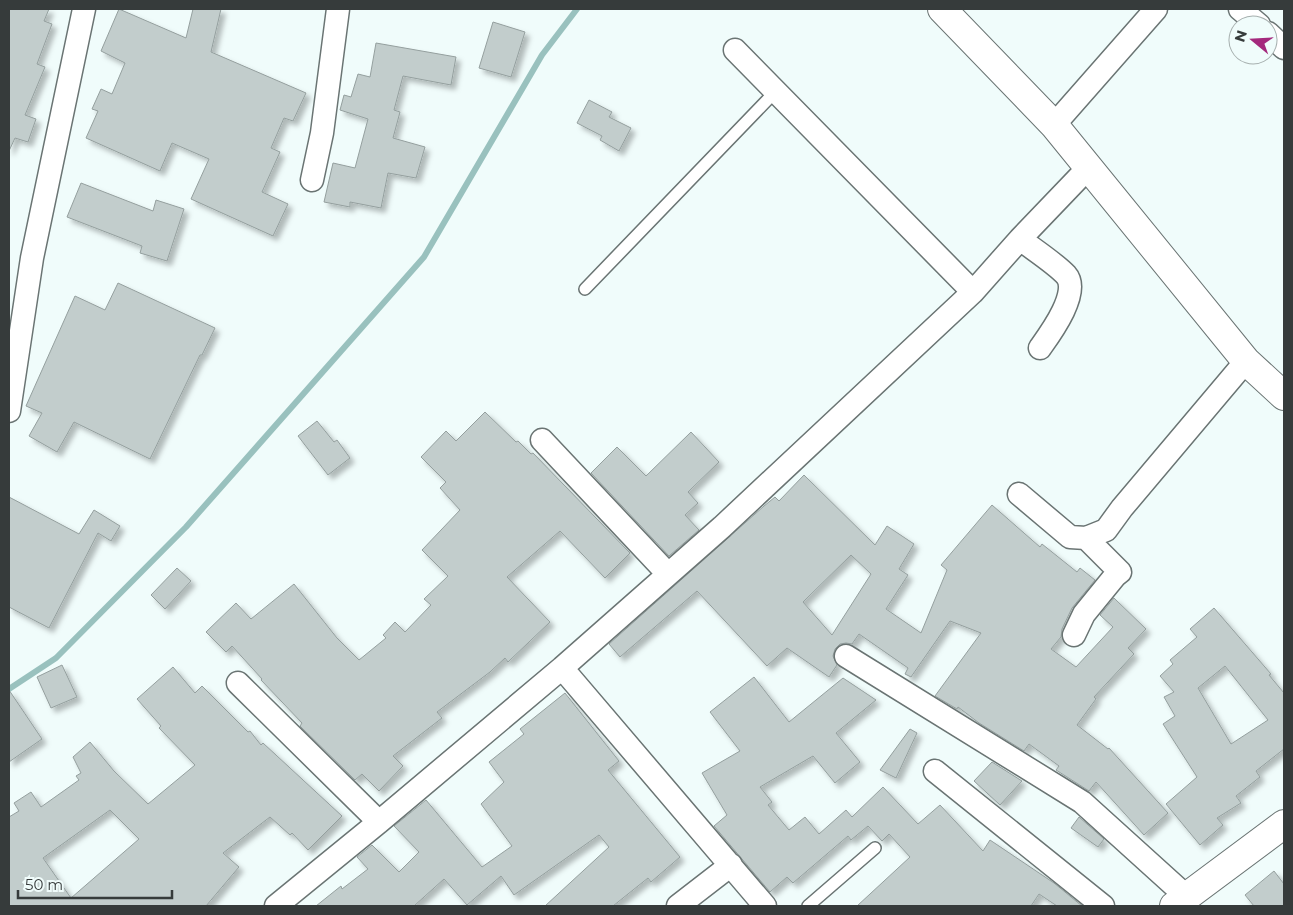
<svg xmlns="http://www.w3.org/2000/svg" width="1293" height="915" font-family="Montserrat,sans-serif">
	<defs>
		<filter id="shadow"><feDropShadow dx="4.5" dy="4.5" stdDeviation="2.5" flood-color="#0004"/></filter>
	</defs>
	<rect width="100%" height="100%" fill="#f0fcfb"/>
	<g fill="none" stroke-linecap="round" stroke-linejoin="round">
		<path stroke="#99c1be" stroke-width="6" d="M 9,689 L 56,658 L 186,527 L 424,257 L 542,55 L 577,9"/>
	</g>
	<path fill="#c2cdcc" stroke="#949f9e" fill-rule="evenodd" filter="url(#shadow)" d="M 9,9 L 49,9 L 44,21 L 52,24 L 37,64 L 45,67 L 25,115 L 36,119 L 28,142 L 15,138 L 9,151 Z
		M 119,9 L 186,38 L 193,9 L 221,9 L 211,52 L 306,93 L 293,121 L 284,118 L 271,148 L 280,152 L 262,192 L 288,204 L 273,236 L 191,199 L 209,159 L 172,143 L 160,171 L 86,138 L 98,111 L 92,109 L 101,89 L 112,94 L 125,63 L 101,51 Z
		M 493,22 L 525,32 L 511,77 L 479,68 Z
		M 376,43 L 456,57 L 451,85 L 403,76 L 394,110 L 400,112 L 393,138 L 425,147 L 416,178 L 388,173 L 381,208 L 350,202 L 350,207 L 324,202 L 333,163 L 355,168 L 368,119 L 340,110 L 344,95 L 351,97 L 358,74 L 370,77 Z
		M 589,100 L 612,112 L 609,117 L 631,128 L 619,151 L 600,140 L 602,136 L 577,123 Z
		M 81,183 L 153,211 L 156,200 L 184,209 L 167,261 L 140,253 L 142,246 L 67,217 Z
		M 118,283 L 215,328 L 202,355 L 200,355 L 150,459 L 74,422 L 57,452 L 29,436 L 42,413 L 26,406 L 75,296 L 105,310 Z
		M 485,412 L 516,442 L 518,441 L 531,454 L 533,453 L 630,553 L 605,578 L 560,531 L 507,577 L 550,622 L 508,662 L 505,658 L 490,672 L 437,712 L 442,718 L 393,756 L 403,766 L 379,791 L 362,774 L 355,780 L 300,726 L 302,723 L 261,680 L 262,679 L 232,646 L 226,652 L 206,632 L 236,603 L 251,619 L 294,584 L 337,638 L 359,660 L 386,638 L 383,635 L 395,622 L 405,632 L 431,605 L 424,599 L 448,576 L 422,550 L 460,510 L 440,488 L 446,482 L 421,457 L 446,431 L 456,441 Z
		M 317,421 L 334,442 L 337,440 L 350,458 L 328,475 L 298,436 Z
		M 691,432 L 719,462 L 688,492 L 698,503 L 685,515 L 699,530 L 669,556 L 591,473 L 617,447 L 646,476 Z
		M 804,475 L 875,545 L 887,526 L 914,544 L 899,569 L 908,575 L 886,609 L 921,633 L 947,570 L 941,565 L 992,505 L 1040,547 L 1042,544 L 1077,572 L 1080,568 L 1095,580 L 1072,608 L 1062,629 L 1061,637 L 1051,649 L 1076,667 L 1113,627 L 1100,615 L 1114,598 L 1146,629 L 1128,648 L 1134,654 L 1094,697 L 1096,699 L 1077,725 L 1108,749 L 1109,748 L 1168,813 L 1144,835 L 1096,782 L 1089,791 L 1056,770 L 1059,766 L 1029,744 L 1024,751 L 979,723 L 958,707 L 957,709 L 935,696 L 981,633 L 950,621 L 911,677 L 905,674 L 908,668 L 859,634 L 852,644 L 846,643 L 840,644 L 835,649 L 833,656 L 837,665 L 829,677 L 787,648 L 767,666 L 697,591 L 620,657 L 609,644 L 764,506 L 775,497 L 779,501 ZM 851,555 L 871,574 L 832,635 L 803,602 Z
		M 9,497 L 79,534 L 94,510 L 120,526 L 111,541 L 98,533 L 49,628 L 9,607 Z
		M 177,568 L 191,581 L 165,609 L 151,595 Z
		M 1214,608 L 1271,674 L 1269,675 L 1284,693 L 1284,749 L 1256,771 L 1260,777 L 1236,796 L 1241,803 L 1217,818 L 1223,825 L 1200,845 L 1166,804 L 1197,777 L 1163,724 L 1175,716 L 1164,697 L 1174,692 L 1160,676 L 1173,664 L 1170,660 L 1197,637 L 1190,629 ZM 1225,666 L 1268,720 L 1231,744 L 1198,688 Z
		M 62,665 L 77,697 L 51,708 L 37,677 Z
		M 173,667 L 195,693 L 202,686 L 248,732 L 250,731 L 261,745 L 263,743 L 342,816 L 308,850 L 292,833 L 290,835 L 270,817 L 223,853 L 239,867 L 206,906 L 9,906 L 9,817 L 19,811 L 14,803 L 31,792 L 41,807 L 79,780 L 76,776 L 81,773 L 73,757 L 90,742 L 114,771 L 148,804 L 195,765 L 159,728 L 161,726 L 137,699 ZM 110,810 L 139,839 L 71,898 L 43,858 Z
		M 754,677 L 789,722 L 843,678 L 876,700 L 836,733 L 860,762 L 835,783 L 813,756 L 760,787 L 772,802 L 768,805 L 789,830 L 805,817 L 819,834 L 846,810 L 852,817 L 883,787 L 918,824 L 940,805 L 983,851 L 990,840 L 1054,883 L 1082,906 L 1057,906 L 1039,894 L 1031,906 L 857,906 L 910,857 L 889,834 L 882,841 L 868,826 L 851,840 L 848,836 L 793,883 L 787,877 L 770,892 L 714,826 L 727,815 L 702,773 L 740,751 L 710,712 Z
		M 9,690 L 42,739 L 9,762 Z
		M 565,693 L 619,761 L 608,770 L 680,857 L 651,882 L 648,878 L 613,906 L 545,906 L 609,847 L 599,835 L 514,895 L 501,876 L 467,905 L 444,879 L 414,906 L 316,906 L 341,886 L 342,889 L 368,869 L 357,857 L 372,845 L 399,872 L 419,852 L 394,826 L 426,800 L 482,867 L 512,846 L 481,804 L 504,782 L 489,762 L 524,734 L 520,729 Z
		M 910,729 L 917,733 L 896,778 L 880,770 Z
		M 992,762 L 1022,781 L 1000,805 L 974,781 Z
		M 1079,817 L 1104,839 L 1098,847 L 1071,828 Z
		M 1274,871 L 1284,884 L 1284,906 L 1254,906 L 1245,895 Z"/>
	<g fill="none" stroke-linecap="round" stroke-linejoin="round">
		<defs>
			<path id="lane" d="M 585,289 L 775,92
				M 808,906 L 875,848"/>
			<path id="street" d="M 1240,9 L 1259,25
				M 1268,33 L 1284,48
				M 735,50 L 973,292
				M 1054,125 L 1156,9
				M 312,180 L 322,133 L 338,9
				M 1020,239 C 1033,249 1056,264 1066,275 C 1081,292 1050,334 1040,348
				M 9,411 L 32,258 L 84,9
				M 542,440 L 668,574
				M 1019,494 L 1070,537 L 1086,538 L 1106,530 L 1122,508 L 1246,361
				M 1074,635 L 1084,614 L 1115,576 L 1120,572 L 1086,538
				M 846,656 L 1082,802 L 1187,897
				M 562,668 L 765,906
				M 238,683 L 379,822
				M 935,771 L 1103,906
				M 276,906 L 379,822 L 562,668 L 722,527 L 973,292 L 1020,239 L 1088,168
				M 678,906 L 731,865"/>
			<path id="secondary" d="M 942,9 L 1054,125 L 1246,361 L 1284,396
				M 1174,906 L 1284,824"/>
		</defs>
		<use href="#lane" stroke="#6a7473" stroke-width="14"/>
		<use href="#street" stroke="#6a7473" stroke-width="25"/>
		<use href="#secondary" stroke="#6a7473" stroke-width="30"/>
		<use href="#lane" stroke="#fff" stroke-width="11"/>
		<use href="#street" stroke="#fff" stroke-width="22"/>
		<use href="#secondary" stroke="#fff" stroke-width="28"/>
	</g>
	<rect width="1293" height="915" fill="none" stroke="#363b3b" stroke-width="20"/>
	<g transform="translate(1253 40) rotate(288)"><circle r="24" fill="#f0fcfb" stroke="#a6afae"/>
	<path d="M0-4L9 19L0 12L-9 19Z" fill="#a4297d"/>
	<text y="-8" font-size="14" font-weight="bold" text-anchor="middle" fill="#363b3b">N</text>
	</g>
	<path d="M18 890v8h154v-8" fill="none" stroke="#363b3b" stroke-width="2.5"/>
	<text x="25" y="890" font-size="15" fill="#363b3b" stroke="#f0fcfb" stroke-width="4" paint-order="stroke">50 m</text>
</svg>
